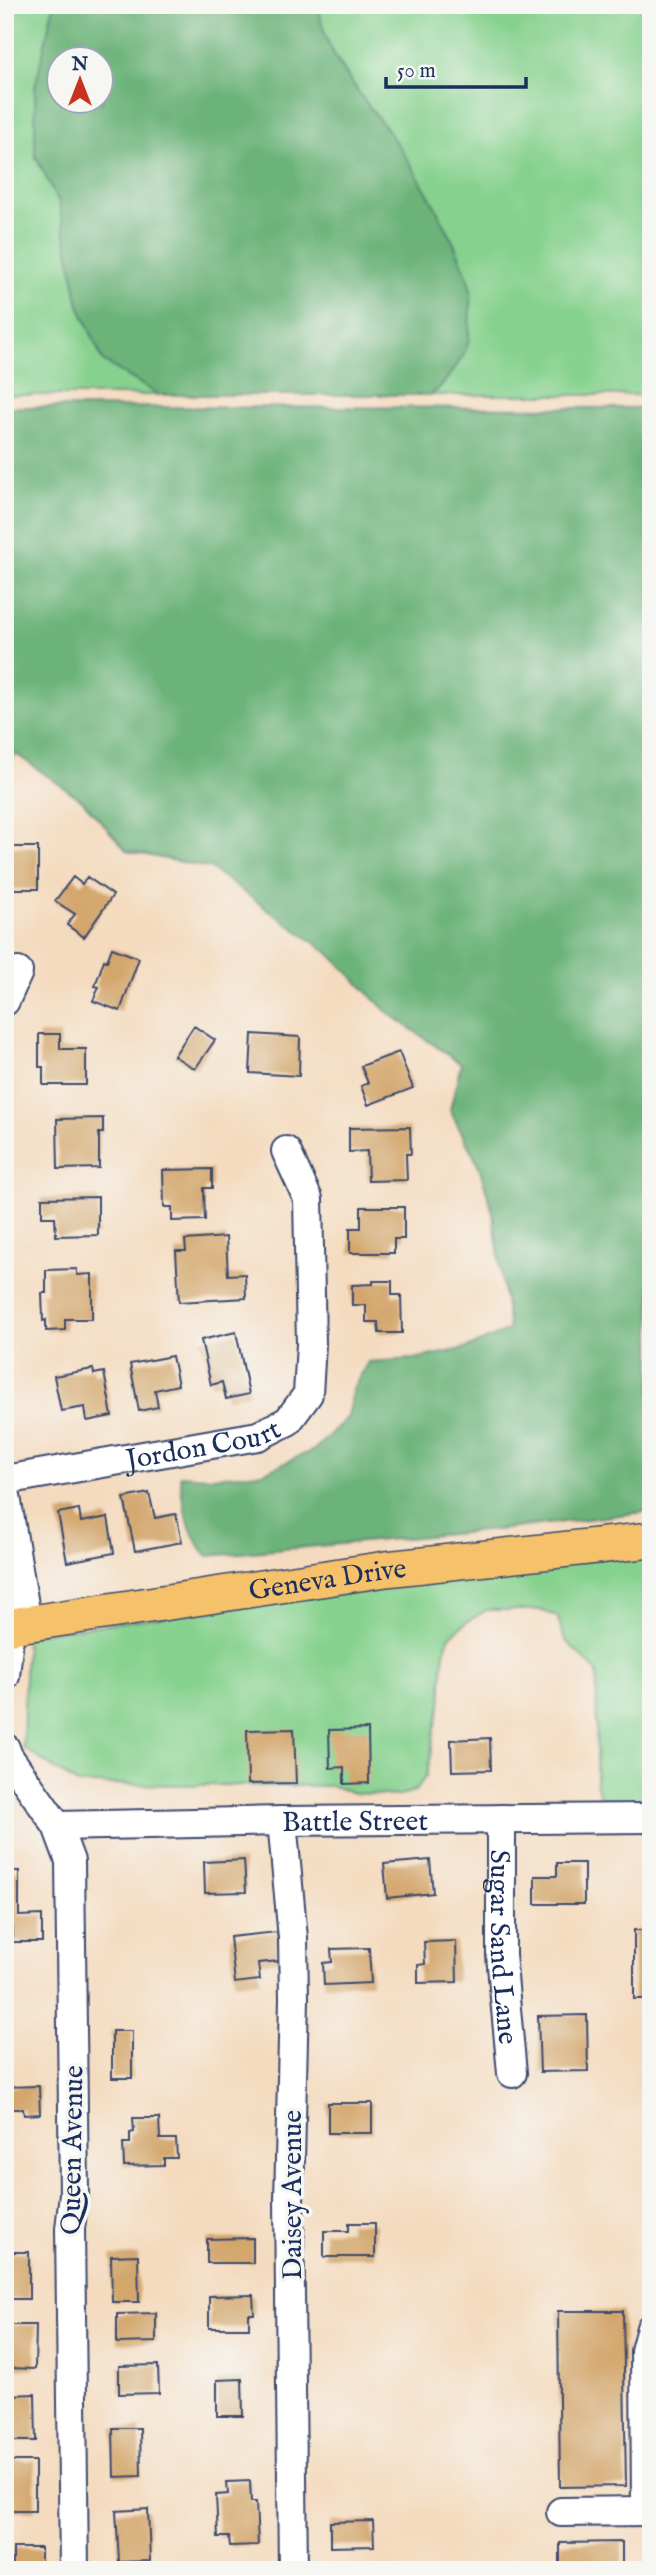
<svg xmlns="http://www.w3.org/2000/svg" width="656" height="2575" font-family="'IM FELL English',serif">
	<rect width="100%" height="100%" fill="#f6f6f2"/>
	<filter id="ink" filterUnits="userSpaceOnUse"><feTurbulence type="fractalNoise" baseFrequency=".0143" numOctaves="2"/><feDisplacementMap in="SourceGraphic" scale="14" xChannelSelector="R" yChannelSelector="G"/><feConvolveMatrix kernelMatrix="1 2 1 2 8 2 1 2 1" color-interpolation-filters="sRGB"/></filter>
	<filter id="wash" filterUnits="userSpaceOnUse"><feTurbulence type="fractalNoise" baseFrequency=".00686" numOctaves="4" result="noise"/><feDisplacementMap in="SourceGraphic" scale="28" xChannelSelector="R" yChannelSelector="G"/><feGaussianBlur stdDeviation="1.57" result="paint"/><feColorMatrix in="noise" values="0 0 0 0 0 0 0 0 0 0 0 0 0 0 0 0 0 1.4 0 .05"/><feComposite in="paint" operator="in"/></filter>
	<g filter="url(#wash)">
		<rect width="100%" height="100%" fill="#f4dbbf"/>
		<path fill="#86d18e" stroke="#508076" stroke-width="2" d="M 5,5 L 54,5 L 50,20 L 35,155 L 59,202 L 79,305 L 103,361 L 159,395 L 5,395 Z
			M 319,5 L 651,5 L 651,395 L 431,395 L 444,384 L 471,293 L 460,257 L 420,182 L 388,130 L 368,107 L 332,51 L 320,23 Z
			M 651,1551 L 651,1804 L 625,1802 L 601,1797 L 596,1783 L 597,1672 L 565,1640 L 557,1616 L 540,1610 L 487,1610 L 468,1621 L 449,1637 L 444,1653 L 441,1705 L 434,1732 L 431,1756 L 426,1776 L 415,1791 L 397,1796 L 354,1793 L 333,1786 L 78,1784 L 23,1748 L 26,1635 Z"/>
		<path fill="#6cb379" stroke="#44716c" stroke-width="2" fill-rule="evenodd" d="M 54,5 L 319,5 C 322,53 360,93 387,130 C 415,167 460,245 471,290 C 472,297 471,305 470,312 C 469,322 470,334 468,344 C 463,360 444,384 431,395 L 159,395 L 103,361 L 79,305 L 59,202 L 35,155 L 35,87 ZM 60,60 L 102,60 L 102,102 L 60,102 Z
			M 5,407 L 651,408 L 651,1511 L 506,1529 L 208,1556 C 188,1537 182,1502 180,1475 L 210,1477 L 262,1473 L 314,1450 L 348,1417 L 352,1390 L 368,1362 L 414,1359 L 467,1348 L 509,1330 L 493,1213 L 479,1166 L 450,1110 L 461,1064 L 386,1011 L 330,954 L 210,868 L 127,851 L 82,800 L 16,754 L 5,764 Z"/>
		<g id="blocks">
			<path fill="#d3a66c" d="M 5,847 L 38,847 L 38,889 L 5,889 Z
				M 73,877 L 82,884 L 87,877 L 113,895 L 84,937 L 67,925 L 75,914 L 55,901 Z
				M 112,948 L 139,958 L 120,1011 L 93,1001 L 99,987 L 95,986 L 104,960 L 107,961 Z
				M 194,1026 L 215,1040 L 195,1069 L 174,1056 Z
				M 39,1034 L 60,1034 L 60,1049 L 86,1049 L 86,1085 L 43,1085 L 43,1067 L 39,1067 Z
				M 252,1034 L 300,1037 L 299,1076 L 250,1073 Z
				M 399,1052 L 413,1088 L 368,1105 L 361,1086 L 368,1083 L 361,1066 Z
				M 103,1118 L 103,1133 L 99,1133 L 99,1168 L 58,1169 L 57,1119 Z
				M 410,1127 L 411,1154 L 406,1154 L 407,1180 L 368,1181 L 367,1151 L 349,1152 L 349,1128 Z
				M 212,1169 L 212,1188 L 204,1188 L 205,1220 L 172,1221 L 172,1207 L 164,1207 L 163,1170 Z
				M 98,1197 L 98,1235 L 56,1236 L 55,1217 L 42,1217 L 42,1198 Z
				M 361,1207 L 404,1207 L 404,1239 L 394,1239 L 394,1253 L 350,1253 L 350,1228 L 361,1228 Z
				M 226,1237 L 228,1275 L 245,1274 L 246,1298 L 179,1302 L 176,1251 L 186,1251 L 185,1240 Z
				M 77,1269 L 77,1275 L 92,1274 L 92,1319 L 65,1319 L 65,1330 L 46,1331 L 46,1320 L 43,1321 L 42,1293 L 46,1293 L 46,1270 Z
				M 373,1281 L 392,1281 L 392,1295 L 401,1295 L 402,1333 L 379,1333 L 378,1322 L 366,1322 L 366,1305 L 352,1305 L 352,1285 L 373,1284 Z
				M 236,1332 L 249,1394 L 226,1399 L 222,1382 L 211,1385 L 201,1340 Z
				M 172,1356 L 178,1385 L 155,1390 L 158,1407 L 139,1411 L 130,1364 Z
				M 93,1369 L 94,1374 L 104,1372 L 112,1416 L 87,1421 L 85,1407 L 61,1411 L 54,1376 Z
				M 149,1493 L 155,1518 L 176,1514 L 182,1542 L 135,1551 L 124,1498 Z
				M 79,1509 L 81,1522 L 108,1517 L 114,1553 L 67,1562 L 58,1513 Z
				M 294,1729 L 296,1783 L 248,1784 L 247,1730 Z
				M 368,1729 L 369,1783 L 344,1784 L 344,1767 L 330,1768 L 329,1730 Z
				M 490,1738 L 491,1770 L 452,1771 L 451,1740 Z
				M 244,1860 L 246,1892 L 205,1893 L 204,1862 Z
				M 430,1860 L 433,1893 L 387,1898 L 384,1864 Z
				M 557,1863 L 584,1863 L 584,1904 L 535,1904 L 535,1876 L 557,1876 Z
				M 5,1871 L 19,1871 L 19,1916 L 42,1915 L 42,1942 L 12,1942 L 12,1926 L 5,1926 Z
				M 634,1930 L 651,1930 L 651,1999 L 634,1999 Z
				M 277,1932 L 280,1961 L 258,1963 L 260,1980 L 235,1983 L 230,1937 Z
				M 456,1941 L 457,1982 L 418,1983 L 418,1965 L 425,1964 L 424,1942 Z
				M 369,1948 L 371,1983 L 324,1985 L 323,1963 L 332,1962 L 331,1949 Z
				M 587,2015 L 588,2071 L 540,2072 L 538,2016 Z
				M 112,2031 L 132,2031 L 132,2078 L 112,2078 Z
				M 39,2086 L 40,2114 L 24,2115 L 23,2109 L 5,2109 L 5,2087 Z
				M 328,2103 L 372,2103 L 372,2133 L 328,2133 Z
				M 133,2118 L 159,2118 L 160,2139 L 176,2139 L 177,2158 L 164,2158 L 164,2165 L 124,2166 L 123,2143 L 130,2143 L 130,2133 L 134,2132 Z
				M 349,2223 L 375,2223 L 375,2257 L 324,2257 L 324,2231 L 349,2231 Z
				M 253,2238 L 253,2263 L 207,2263 L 207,2239 Z
				M 5,2252 L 29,2252 L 29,2299 L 5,2299 Z
				M 138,2255 L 139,2302 L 112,2302 L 111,2256 Z
				M 253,2295 L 254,2314 L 249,2314 L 249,2328 L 209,2328 L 209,2296 Z
				M 558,2311 L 623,2311 L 626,2486 L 560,2487 Z
				M 156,2313 L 156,2342 L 117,2343 L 117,2314 Z
				M 11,2325 L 36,2325 L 35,2369 L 10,2368 Z
				M 158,2365 L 159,2393 L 119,2394 L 119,2366 Z
				M 242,2379 L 243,2416 L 217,2416 L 217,2380 Z
				M 35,2394 L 36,2441 L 10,2441 L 9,2395 Z
				M 113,2428 L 140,2428 L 141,2476 L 114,2477 Z
				M 5,2461 L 35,2461 L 35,2511 L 6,2511 Z
				M 250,2481 L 251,2502 L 256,2502 L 258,2545 L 230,2546 L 229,2537 L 218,2537 L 216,2495 L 228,2494 L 227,2482 Z
				M 148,2509 L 150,2561 L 119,2562 L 116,2511 Z
				M 373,2521 L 374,2546 L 330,2547 L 330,2522 Z
				M 622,2542 L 622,2570 L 560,2570 L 560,2543 Z
				M 13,2548 L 41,2548 L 41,2570 L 13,2570 Z"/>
		</g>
	</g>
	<g filter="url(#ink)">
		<use href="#blocks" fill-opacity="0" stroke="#3c496d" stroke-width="2"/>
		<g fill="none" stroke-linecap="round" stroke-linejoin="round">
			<defs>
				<g id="minor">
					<path d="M 5,1001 L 18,972"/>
					<path id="s1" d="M 5,1480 L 258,1436 L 288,1421 L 308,1394 L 311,1344 L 308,1199 L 286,1151"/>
					<path d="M 5,1490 L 27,1623"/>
					<path d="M 5,1676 L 10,1626"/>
					<path d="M 5,1748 L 8,1756 L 57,1826 L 70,1861 L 74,2194 L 70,2229 L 74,2570"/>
					<path id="s2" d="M 501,1819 L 501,1955 L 512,2073"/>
					<path d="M 282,1821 L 293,1938 L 294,1999 L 289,2200 L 293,2570"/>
					<path id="s3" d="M 57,1826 L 282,1821 L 651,1818"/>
					<path d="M 651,2328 L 645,2351 L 646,2511 L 651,2511"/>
					<path d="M 561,2512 L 646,2511"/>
				</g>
				<g id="major">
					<path id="s4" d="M 5,1627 L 386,1569 L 651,1540"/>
				</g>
			</defs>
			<use href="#minor" stroke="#3c496d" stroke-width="32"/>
			<use href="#major" stroke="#3c496d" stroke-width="38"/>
			<use href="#minor" stroke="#fff" stroke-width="28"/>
			<use href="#major" stroke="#f5c16b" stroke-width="35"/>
		</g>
	</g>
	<g text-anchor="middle" stroke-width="7" stroke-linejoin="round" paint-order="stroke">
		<g font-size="28" fill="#1b2f5e" stroke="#f6f6f2">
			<text dy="10" stroke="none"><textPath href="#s1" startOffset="201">Jordon Court</textPath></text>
			<text dy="10" stroke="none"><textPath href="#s4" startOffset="326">Geneva Drive</textPath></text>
			<text dy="10" stroke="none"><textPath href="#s3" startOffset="298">Battle Street</textPath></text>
			<text dy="10" stroke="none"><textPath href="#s2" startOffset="128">Sugar Sand Lane</textPath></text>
			<text transform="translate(71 2150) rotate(-89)" y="10">Queen Avenue</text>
			<text transform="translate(291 2195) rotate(-90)" y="10">Daisey Avenue</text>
		</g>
	</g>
	<rect width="656" height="2575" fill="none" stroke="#f6f6f2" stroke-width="28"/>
	<g transform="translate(80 80)"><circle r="33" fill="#f6f6f2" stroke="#9ea6b7" stroke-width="2"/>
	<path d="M0-5L12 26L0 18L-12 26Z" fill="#c8321e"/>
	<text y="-10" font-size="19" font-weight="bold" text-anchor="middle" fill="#1b2f5e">N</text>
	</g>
	<path d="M386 77v10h140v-10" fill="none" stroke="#1b2f5e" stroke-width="3.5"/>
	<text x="397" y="77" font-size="21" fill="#1b2f5e" stroke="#f6f6f2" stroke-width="5" paint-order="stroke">50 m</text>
</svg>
